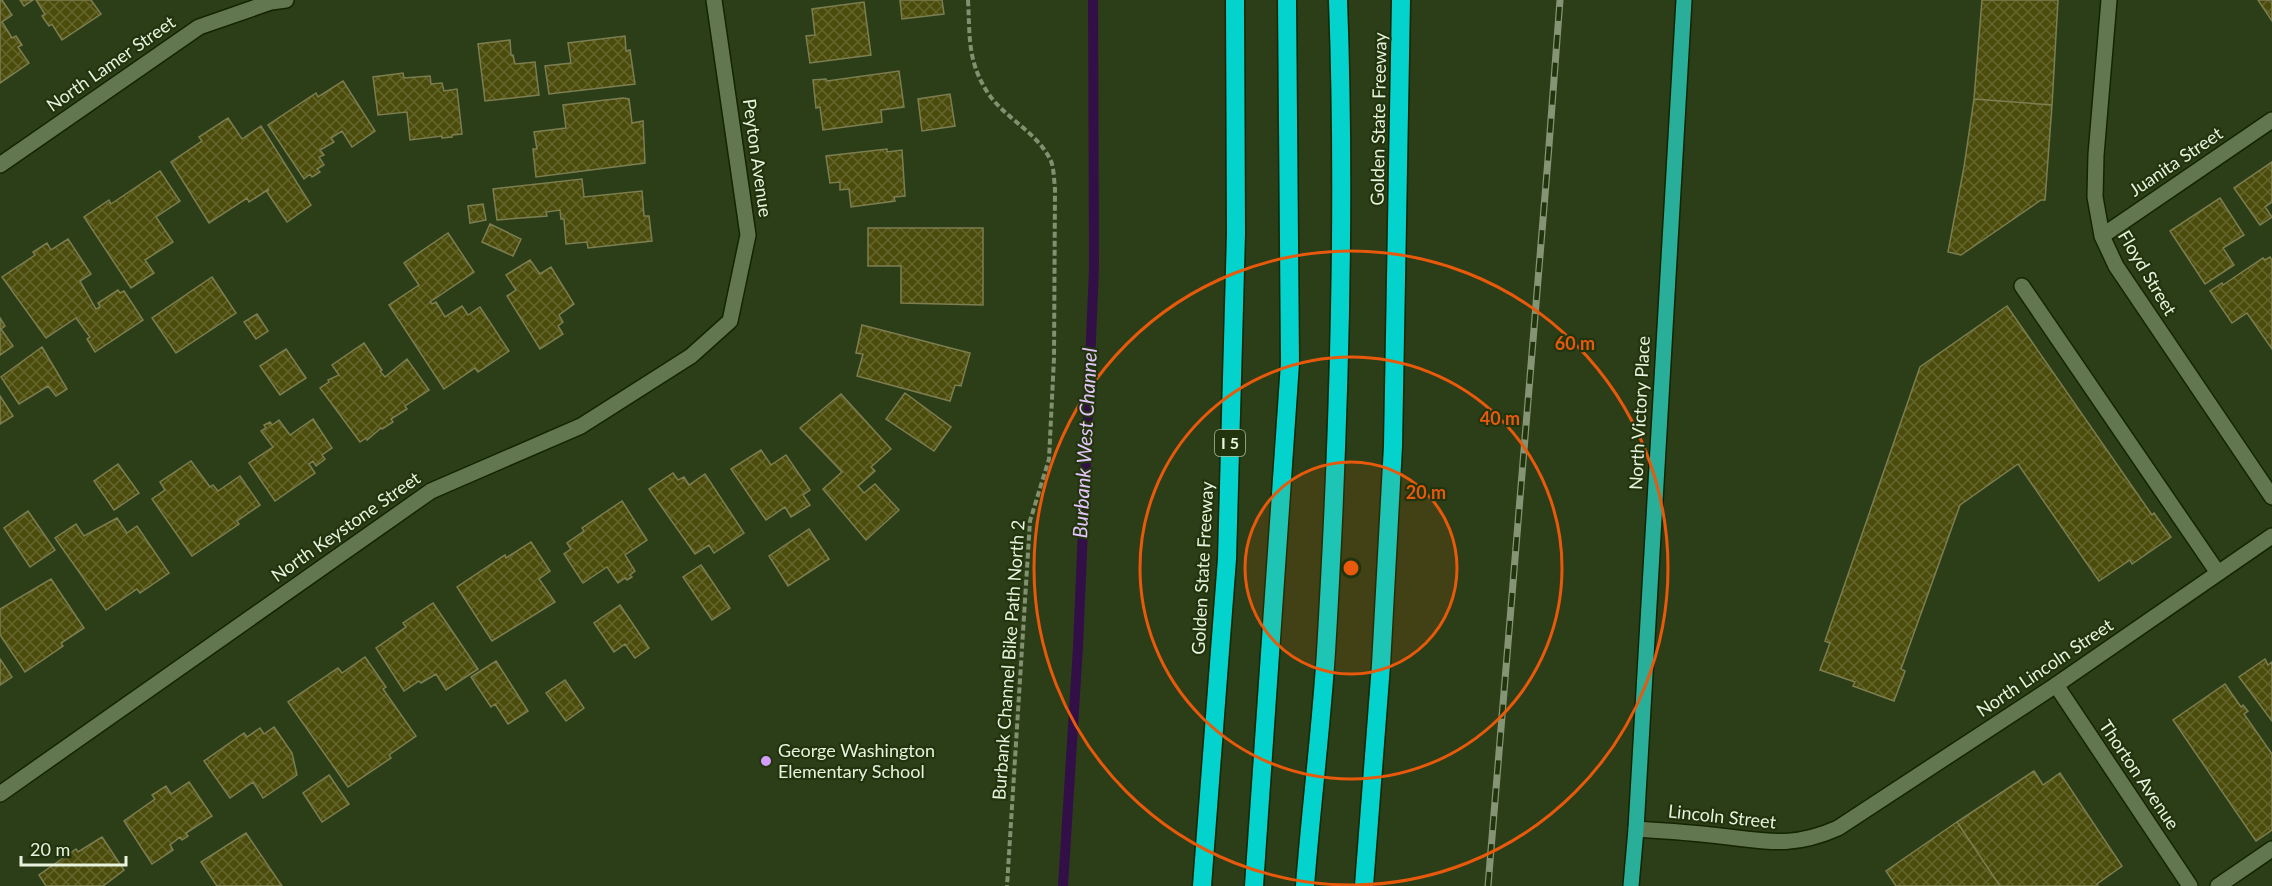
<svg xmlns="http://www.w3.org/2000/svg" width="2272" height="886" font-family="Lato,sans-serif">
	<defs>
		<pattern id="building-cross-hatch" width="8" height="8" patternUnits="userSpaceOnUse" patternTransform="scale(1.5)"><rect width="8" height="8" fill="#4b4c0b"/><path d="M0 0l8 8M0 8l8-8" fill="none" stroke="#65662e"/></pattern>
	</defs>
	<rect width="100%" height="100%" fill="#2c3e18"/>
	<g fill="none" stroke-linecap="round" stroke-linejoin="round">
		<path stroke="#330f47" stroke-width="10" d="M 1063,886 L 1078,647 L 1094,268 L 1093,0"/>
	</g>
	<path fill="url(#building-cross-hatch)" stroke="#7c7e51" stroke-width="1.5" d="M 0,0 L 2,0 L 12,15 L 2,22 L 12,38 L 16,36 L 22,45 L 18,47 L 29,63 L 0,83 Z
		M 20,0 L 33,0 L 24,6 Z
		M 36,0 L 91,0 L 101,14 L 62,40 L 52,24 L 49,26 L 42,16 L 45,14 Z
		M 900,0 L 942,0 L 944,14 L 902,19 Z
		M 1982,0 L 2058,0 L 2052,105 L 1974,99 Z
		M 2258,0 L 2272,0 L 2272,21 Z
		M 864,2 L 871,55 L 810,63 L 806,36 L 815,35 L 812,9 Z
		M 625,36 L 626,51 L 630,50 L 635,84 L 549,94 L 545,66 L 571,63 L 568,43 Z
		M 510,40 L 511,55 L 513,55 L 515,64 L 535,62 L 539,95 L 485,101 L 478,44 Z
		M 899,71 L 904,107 L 881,110 L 882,122 L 823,130 L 820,107 L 816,108 L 813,80 L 826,79 L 827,81 Z
		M 403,73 L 404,78 L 430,76 L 431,84 L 442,83 L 444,91 L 457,89 L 462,134 L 452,135 L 452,137 L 442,138 L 442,136 L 410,140 L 407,112 L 378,115 L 373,77 Z
		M 343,81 L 375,131 L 352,147 L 342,131 L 331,138 L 334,142 L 320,150 L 324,155 L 319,157 L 324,165 L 317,169 L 320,172 L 312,177 L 310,174 L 304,179 L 268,125 L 316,93 L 318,97 Z
		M 950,94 L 955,126 L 922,131 L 918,99 Z
		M 623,98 L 629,99 L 632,123 L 643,121 L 645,163 L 536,177 L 533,149 L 537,149 L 534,132 L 566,128 L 563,105 Z
		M 1974,99 L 2052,105 L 2045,200 L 2041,200 L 1961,255 L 1948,252 L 1964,167 Z
		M 228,118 L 242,139 L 261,126 L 311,205 L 287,222 L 267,192 L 269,189 L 249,202 L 247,198 L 209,223 L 171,162 L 202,141 L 199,137 Z
		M 887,149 L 887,152 L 902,150 L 905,196 L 894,197 L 895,201 L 851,207 L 849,189 L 840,190 L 840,182 L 830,183 L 826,156 Z
		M 2272,162 L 2272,202 L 2265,207 L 2272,217 L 2260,225 L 2234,188 Z
		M 160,171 L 180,201 L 156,217 L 173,242 L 145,260 L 154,273 L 131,288 L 84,217 L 109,200 L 111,204 Z
		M 582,179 L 584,197 L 642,191 L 644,216 L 649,216 L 652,241 L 588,248 L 587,242 L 566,244 L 564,219 L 561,219 L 560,210 L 546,212 L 547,216 L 497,220 L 493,189 Z
		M 2220,198 L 2244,235 L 2223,248 L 2234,265 L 2205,284 L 2170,231 Z
		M 483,204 L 486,220 L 470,223 L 468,206 Z
		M 490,224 L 521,239 L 513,256 L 482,242 Z
		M 868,228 L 983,228 L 983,305 L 901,303 L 901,266 L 868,266 Z
		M 448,233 L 474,272 L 430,302 L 432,304 L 436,302 L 445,317 L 462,306 L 468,315 L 480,307 L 509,351 L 478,372 L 475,368 L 444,389 L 389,305 L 419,285 L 404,263 Z
		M 68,239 L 91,274 L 80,281 L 96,309 L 100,307 L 98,303 L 118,290 L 120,293 L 124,291 L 143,320 L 95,352 L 87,339 L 90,337 L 76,318 L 46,338 L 2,277 L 35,255 L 33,252 L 47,243 L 51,250 Z
		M 2270,257 L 2272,260 L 2272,349 L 2247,313 L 2232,323 L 2210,291 L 2222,283 L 2223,285 L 2263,258 L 2265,260 Z
		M 530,260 L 540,274 L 551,267 L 574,304 L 559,315 L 563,322 L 558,326 L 563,334 L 540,349 L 507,296 L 516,290 L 506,275 Z
		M 212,277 L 236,313 L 176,353 L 152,318 Z
		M 2007,306 L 2152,515 L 2154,513 L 2171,537 L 2132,564 L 2130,560 L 2099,581 L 2018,464 L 1960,505 L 1901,669 L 1905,671 L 1894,701 L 1853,686 L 1855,682 L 1820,670 L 1830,643 L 1825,641 L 1920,367 Z
		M 257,314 L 268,331 L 256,339 L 244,322 Z
		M 0,318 L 5,326 L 1,329 L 13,346 L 0,355 Z
		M 862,325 L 970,353 L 961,386 L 955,385 L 950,401 L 857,376 L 863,354 L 856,353 Z
		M 364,343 L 382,370 L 380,371 L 385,377 L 407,359 L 429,390 L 405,406 L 407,409 L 391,419 L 393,422 L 382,429 L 381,428 L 367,440 L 366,438 L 360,442 L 320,388 L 329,382 L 328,380 L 339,375 L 332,365 Z
		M 42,347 L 67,389 L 56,396 L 48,386 L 19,404 L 1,377 Z
		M 286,349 L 306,378 L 280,395 L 260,366 Z
		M 905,393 L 951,427 L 934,451 L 886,419 Z
		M 841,394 L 891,449 L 871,467 L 875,471 L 858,486 L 864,493 L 875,484 L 899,510 L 866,540 L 823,489 L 842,472 L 800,428 Z
		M 0,396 L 13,416 L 0,424 Z
		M 313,419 L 332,448 L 322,455 L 325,459 L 316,466 L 313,461 L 309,464 L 315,473 L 275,501 L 249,463 L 273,447 L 261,431 L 266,428 L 264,425 L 270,422 L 272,425 L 279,420 L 290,435 Z
		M 761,450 L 771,465 L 786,455 L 810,490 L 803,495 L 810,505 L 791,517 L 785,507 L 766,520 L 731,469 Z
		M 191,461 L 210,487 L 213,485 L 218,491 L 240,476 L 260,505 L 237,521 L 239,524 L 192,556 L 152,499 L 165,490 L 160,482 Z
		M 118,464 L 139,493 L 114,510 L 94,481 Z
		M 673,473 L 678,480 L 684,477 L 689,485 L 705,474 L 744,533 L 714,553 L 709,545 L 695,554 L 649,489 Z
		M 622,501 L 647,540 L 625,555 L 635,571 L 630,575 L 632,577 L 627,580 L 625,578 L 618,583 L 607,567 L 583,583 L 564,554 L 571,549 L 567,543 L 584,531 L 582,528 Z
		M 28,511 L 55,550 L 30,567 L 4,528 Z
		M 117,518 L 127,533 L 137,526 L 169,573 L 140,593 L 137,589 L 106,610 L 55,538 L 76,524 L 84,536 Z
		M 809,529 L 829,559 L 788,586 L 769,556 Z
		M 531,542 L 550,571 L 539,579 L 555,602 L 492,641 L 457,587 L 505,555 L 506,558 Z
		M 701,565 L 730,608 L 712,620 L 683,577 Z
		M 51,579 L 84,628 L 61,643 L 63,646 L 25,672 L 0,635 L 0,609 Z
		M 433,603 L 478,669 L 446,690 L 436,674 L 421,683 L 419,681 L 404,691 L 376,648 L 406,627 L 403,623 Z
		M 620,605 L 649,648 L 635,658 L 625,644 L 614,652 L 594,623 Z
		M 365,657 L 386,687 L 383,689 L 416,736 L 389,755 L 391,758 L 348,787 L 288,702 L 338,668 L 342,673 Z
		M 0,659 L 12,677 L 0,685 Z
		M 2265,659 L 2268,665 L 2272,662 L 2272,721 L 2239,677 Z
		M 496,661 L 528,711 L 508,724 L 495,704 L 491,707 L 471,677 Z
		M 565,680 L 584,708 L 566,721 L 546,693 Z
		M 2225,684 L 2241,707 L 2243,705 L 2248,711 L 2244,714 L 2272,754 L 2272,830 L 2256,841 L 2173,720 Z
		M 274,727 L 292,753 L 297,775 L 263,798 L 253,782 L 230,798 L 204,761 L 244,733 L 247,737 L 260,728 L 264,734 Z
		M 2034,771 L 2043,785 L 2060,773 L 2122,866 L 2097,884 L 2098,886 L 2000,886 L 1957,822 Z
		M 329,775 L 349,804 L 322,822 L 303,793 Z
		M 189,782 L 212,816 L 186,833 L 188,836 L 182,840 L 180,837 L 170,845 L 173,850 L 152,864 L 124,821 L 155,799 L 152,795 L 166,786 L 171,794 Z
		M 1957,822 L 2000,886 L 1896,886 L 1886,871 Z
		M 246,833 L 282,886 L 217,886 L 201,862 Z
		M 102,837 L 124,870 L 103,886 L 46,886 L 39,875 L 76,849 L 78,852 Z"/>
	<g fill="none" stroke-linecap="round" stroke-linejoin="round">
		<defs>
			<path id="service" d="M 2022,286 L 2218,573
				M 2218,886 L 2272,849"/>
			<path id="minor" d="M 2109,0 L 2096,155 L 2095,197 L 2102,236 L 2116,266 L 2272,497
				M 0,165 L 199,27 L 271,2 L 286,0
				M 2102,236 L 2272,120
				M 0,794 L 431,491 L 581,426 L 691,356 L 730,321 L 748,235 L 714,0
				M 1636,829 C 1661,831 1686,832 1711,835 C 1761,840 1789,850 1838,828 L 2056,685 L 2272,536"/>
			<path id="tertiary" d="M 2056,685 L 2190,886"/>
			<path id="primary" d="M 1631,886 L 1636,829 L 1684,0"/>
			<path id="motorway" d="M 1202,886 L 1227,559 L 1236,233 L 1235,0
				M 1254,886 L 1290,363 L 1287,0
				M 1305,886 C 1311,808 1321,730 1326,652 C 1339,435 1346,217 1338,0
				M 1364,886 L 1381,665 L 1393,446 L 1401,0"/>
		</defs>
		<use href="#service" stroke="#142400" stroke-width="18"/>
		<use href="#minor" stroke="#142400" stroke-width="18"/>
		<use href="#tertiary" stroke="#142400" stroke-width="18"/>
		<use href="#primary" stroke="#142400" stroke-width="18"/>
		<use href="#motorway" stroke="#142400" stroke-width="21"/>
		<path stroke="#809071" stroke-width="4" stroke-dasharray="6 3" stroke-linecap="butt" d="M 968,0 C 970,34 967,59 986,90 C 1003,118 1037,131 1051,161 C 1054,169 1054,180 1055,189 L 1054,358 L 1049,459 L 1030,521 L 1007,886"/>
		<use href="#service" stroke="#62774f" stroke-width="15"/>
		<use href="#minor" stroke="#62774f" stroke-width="15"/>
		<use href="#tertiary" stroke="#62774f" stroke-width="15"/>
		<use href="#primary" stroke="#29ae9a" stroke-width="15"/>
		<use href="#motorway" stroke="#03d3cc" stroke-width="18"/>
		<defs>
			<path id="rail" d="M 1488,886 L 1548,159 L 1560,0"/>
		</defs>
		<use href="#rail" stroke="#859475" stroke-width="7"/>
		<use href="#rail" stroke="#22340e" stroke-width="4.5" stroke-dasharray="14" stroke-linecap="butt"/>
	</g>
	<circle cx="1351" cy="568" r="106" fill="#e8590c" fill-opacity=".12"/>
	<g fill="none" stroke="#e8590c" stroke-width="3">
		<circle cx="1351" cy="568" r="106"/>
		<circle cx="1351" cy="568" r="211"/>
		<circle cx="1351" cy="568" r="317"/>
	</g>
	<circle fill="#d49cfb" stroke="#22340e" stroke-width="2" cx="766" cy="761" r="6"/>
	<g text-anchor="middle" stroke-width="4.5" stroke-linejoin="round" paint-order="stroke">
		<rect fill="#22340e" stroke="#acba9f" stroke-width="1.5" x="1215" y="430" width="30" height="26" rx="4.5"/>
		<g font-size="16" font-weight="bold" fill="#e7f3dd">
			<text x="1230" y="449">I 5</text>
		</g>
		<g font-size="18" fill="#e7f3dd" stroke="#22340e">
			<text transform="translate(111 64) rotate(-35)" y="6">North Lamer Street</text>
			<text transform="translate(1379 119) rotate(-89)" y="6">Golden State Freeway</text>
			<text transform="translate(757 158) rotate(82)" y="6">Peyton Avenue</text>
			<text transform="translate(2176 162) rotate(-34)" y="6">Juanita Street</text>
			<text transform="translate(2147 273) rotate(59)" y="6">Floyd Street</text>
			<text transform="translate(1640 413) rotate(-87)" y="6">North Victory Place</text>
			<text transform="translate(346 527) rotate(-35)" y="6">North Keystone Street</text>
			<text transform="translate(1203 568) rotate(-87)" y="6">Golden State Freeway</text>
			<text transform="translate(1009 660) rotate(-86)" y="6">Burbank Channel Bike Path North 2</text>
			<text transform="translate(2045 668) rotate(-34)" y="6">North Lincoln Street</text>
			<text transform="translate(2139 775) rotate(56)" y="6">Thorton Avenue</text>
			<text transform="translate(1722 817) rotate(6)" y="6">Lincoln Street</text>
		</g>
		<g font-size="18" fill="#e7f3dd" stroke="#22340e" text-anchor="start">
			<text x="778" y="757">George Washington<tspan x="778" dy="21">Elementary School</tspan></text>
		</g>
		<g font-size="20" font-style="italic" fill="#e5c6fc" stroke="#22340e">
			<text transform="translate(1085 443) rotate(-87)" y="7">Burbank West Channel</text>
		</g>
	</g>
	<circle cx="1351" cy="568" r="9" fill="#e8590c" stroke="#22340e" stroke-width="3"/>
	<g font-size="18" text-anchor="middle" font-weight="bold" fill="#e8590c" stroke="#22340e" stroke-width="4.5" stroke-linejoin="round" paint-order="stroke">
		<text x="1575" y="350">60 m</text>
		<text x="1500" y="425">40 m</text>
		<text x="1426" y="499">20 m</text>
	</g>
	<path d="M21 856v9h105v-9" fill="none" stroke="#e7f3dd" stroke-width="3"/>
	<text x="30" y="856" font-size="18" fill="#e7f3dd" stroke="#22340e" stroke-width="4.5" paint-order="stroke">20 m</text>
</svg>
